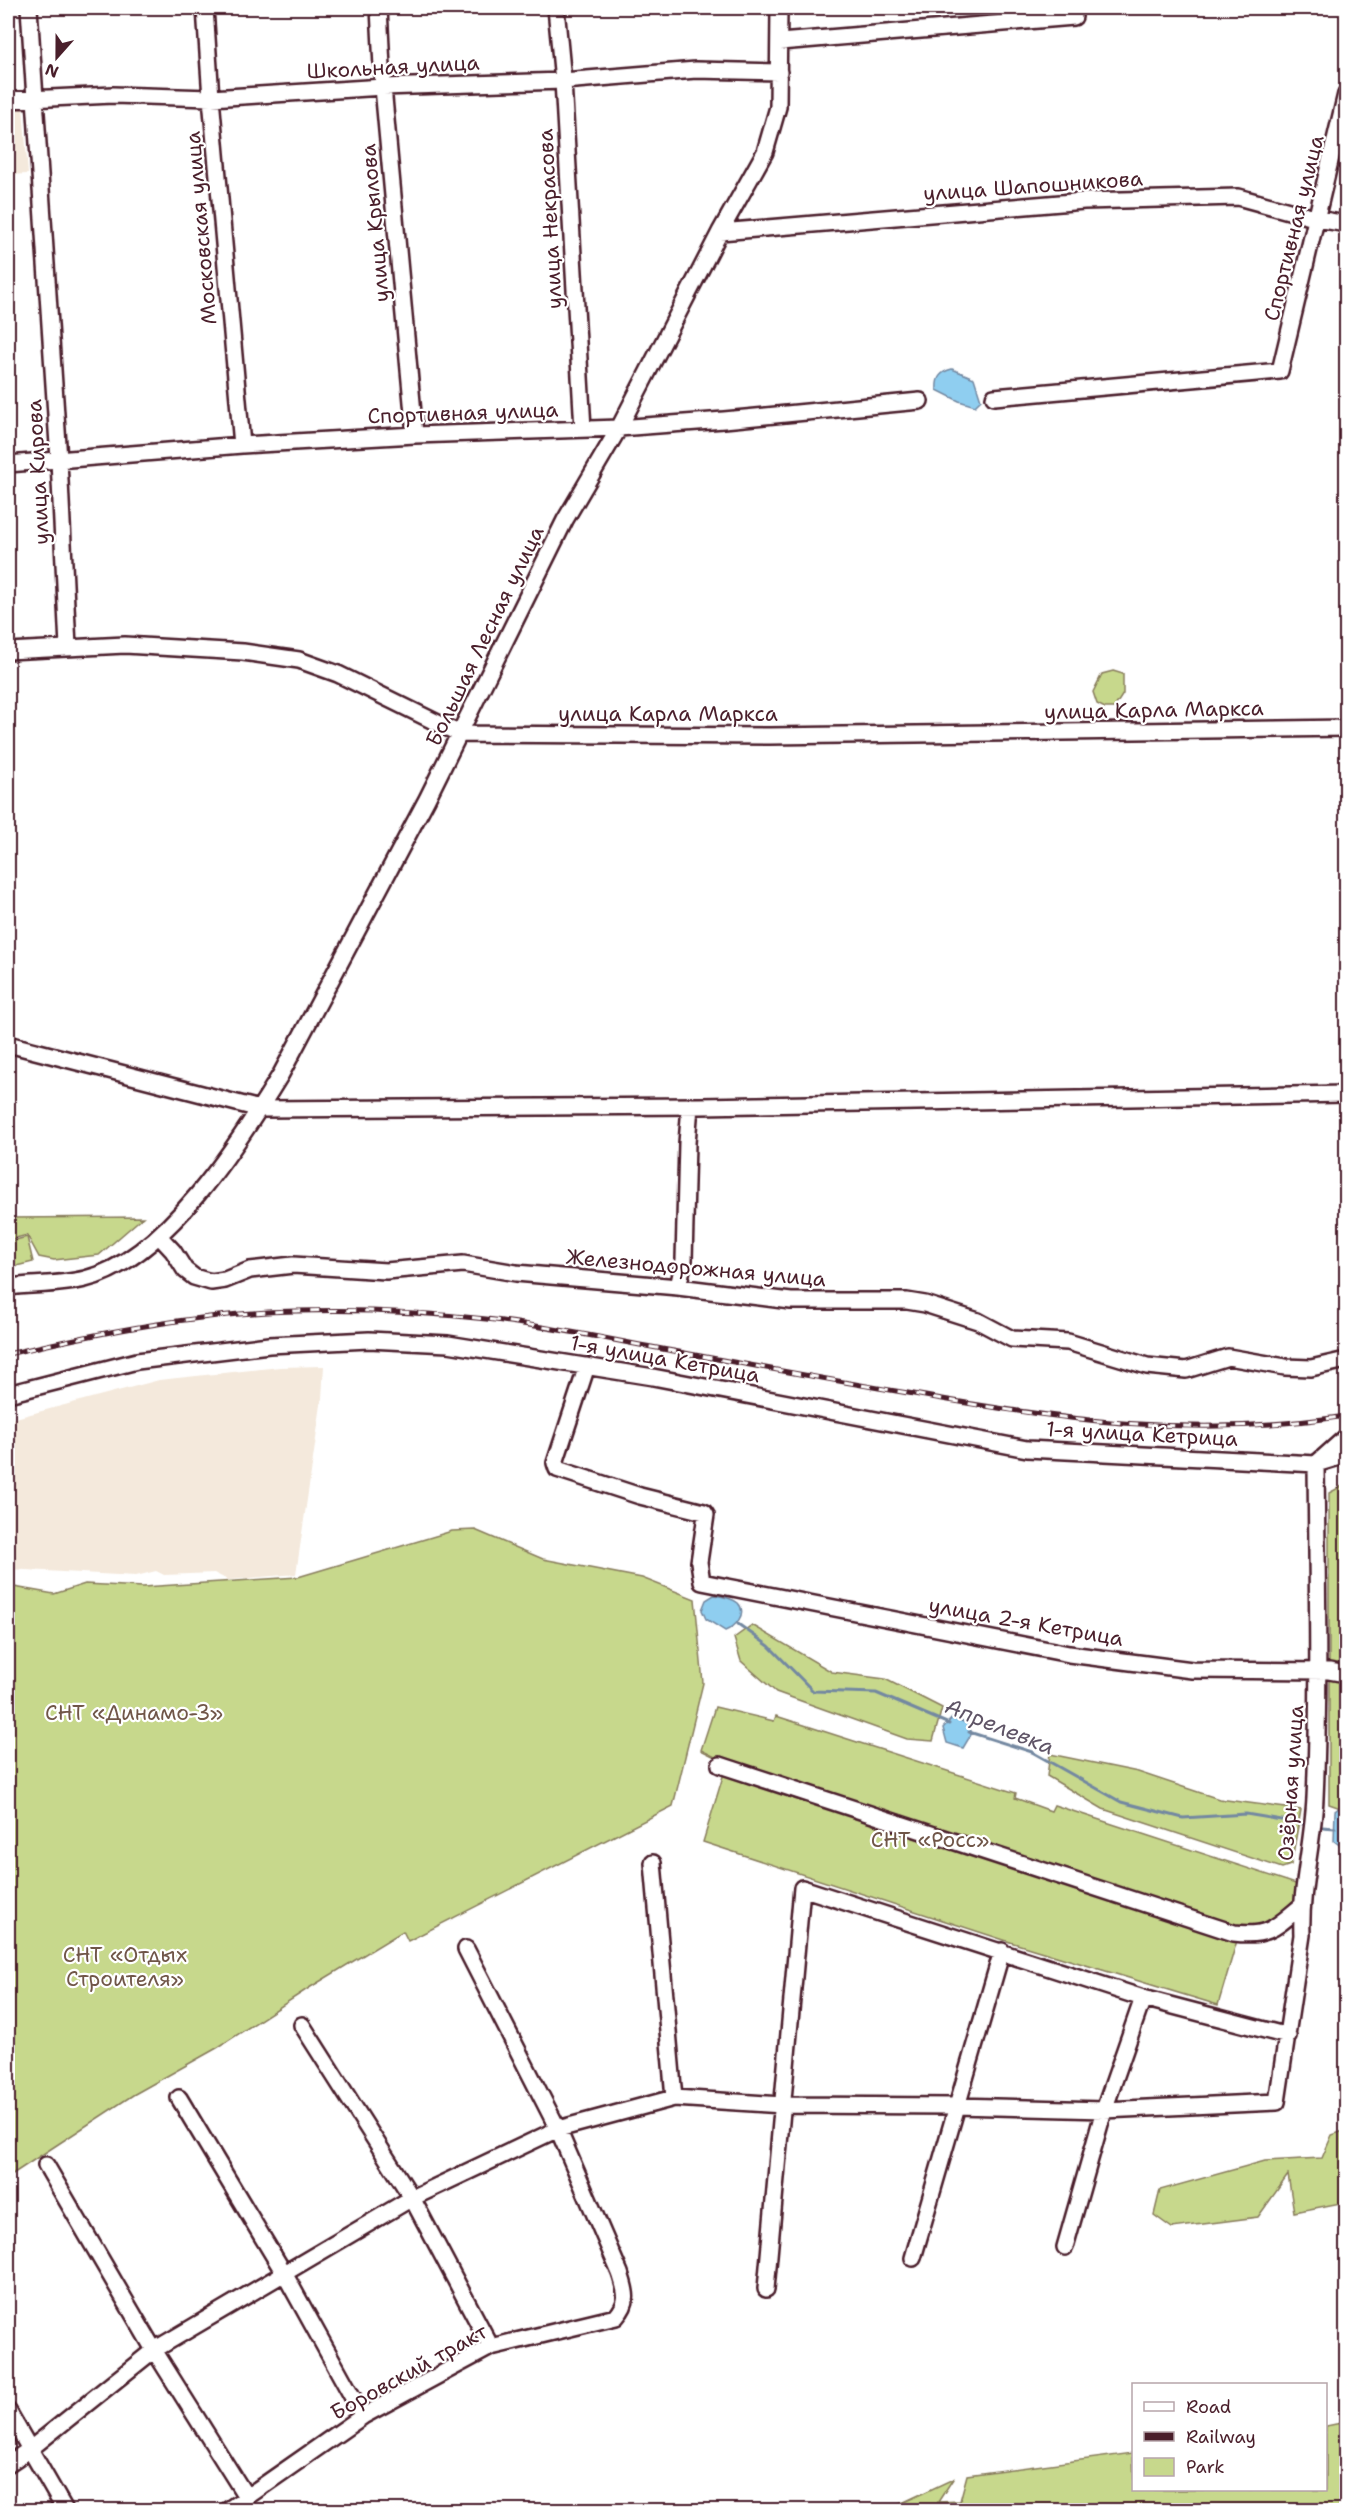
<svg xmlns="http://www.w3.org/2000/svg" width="1354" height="2518" font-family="'Shantell Sans',sans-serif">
	<rect width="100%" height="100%" fill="#fff"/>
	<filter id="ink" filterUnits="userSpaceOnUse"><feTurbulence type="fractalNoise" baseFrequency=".0167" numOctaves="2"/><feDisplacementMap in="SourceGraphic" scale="12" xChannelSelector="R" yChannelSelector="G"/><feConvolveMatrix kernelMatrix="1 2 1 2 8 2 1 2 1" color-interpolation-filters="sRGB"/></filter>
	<g filter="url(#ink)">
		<path fill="#f4e9dc" d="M 8,108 L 23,108 L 28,174 L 8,175 Z
			M 324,1366 L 322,1398 L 296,1574 L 228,1580 L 214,1573 L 164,1575 L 156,1571 L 136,1576 L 8,1569 L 8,1420 L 159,1380 L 280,1367 Z"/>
		<path fill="#c7d88c" stroke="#887c5c" stroke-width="1.5" d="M 1113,671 L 1123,674 L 1123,694 L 1114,708 L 1105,708 L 1097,704 L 1093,692 L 1102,674 Z
			M 143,1217 L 99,1255 L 54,1260 L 39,1257 L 27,1235 L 8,1240 L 8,1218 Z
			M 27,1237 L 33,1262 L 8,1268 L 8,1242 Z
			M 1346,1484 L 1346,1810 L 1329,1804 L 1329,1493 Z
			M 475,1530 L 543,1559 L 642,1578 L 695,1599 L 703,1683 L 673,1806 L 408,1941 L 403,1931 L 309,1988 L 217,2048 L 133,2095 L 8,2177 L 8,1586 L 54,1594 L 85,1584 L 143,1587 L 298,1577 L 452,1531 Z
			M 752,1625 L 832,1672 L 885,1679 L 942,1708 L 933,1741 L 907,1739 L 776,1692 L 741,1661 L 734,1638 Z
			M 715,1707 L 774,1721 L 776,1716 L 1016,1793 L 1015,1798 L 1051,1811 L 1054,1805 L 1308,1888 L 1288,1928 L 1267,1940 L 1238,1937 L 1218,2005 L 1010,1942 L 703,1842 L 727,1763 L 701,1750 Z
			M 1050,1754 L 1138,1772 L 1219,1799 L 1301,1810 L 1291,1865 L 1282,1868 L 1103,1809 L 1047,1776 Z
			M 1346,2130 L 1346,2202 L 1294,2212 L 1288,2175 L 1258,2217 L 1172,2228 L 1154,2215 L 1160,2190 L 1265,2161 L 1322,2158 L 1332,2135 Z
			M 1346,2422 L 1346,2510 L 887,2510 L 953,2479 L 938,2502 L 960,2501 L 967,2475 L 1133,2453 L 1134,2490 L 1326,2490 L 1326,2426 Z"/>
		<path fill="#8fcef0" stroke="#7388a1" stroke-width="1.5" d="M 952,369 L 974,378 L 981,400 L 975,406 L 959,401 L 937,390 C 936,378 940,372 952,369 Z
			M 714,1595 C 721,1596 732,1598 738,1603 C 748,1614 735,1627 725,1631 L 706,1619 L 702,1610 L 706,1600 Z
			M 952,1718 L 967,1723 L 972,1733 L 963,1748 L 947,1743 L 943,1728 Z
			M 1343,1805 L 1346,1806 L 1346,1850 L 1334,1841 L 1335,1811 Z"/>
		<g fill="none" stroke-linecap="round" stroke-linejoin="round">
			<path stroke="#7388a1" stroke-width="3" d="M 738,1624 L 769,1646 L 813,1691 L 876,1693 L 949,1724
				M 969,1732 L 1032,1752 L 1121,1802 L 1183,1818 L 1246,1814 L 1305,1824
				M 1322,1827 L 1335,1828"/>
			<defs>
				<path id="minor" d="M 29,8 L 59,460 L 68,647
					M 205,8 L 211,98 L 242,445
					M 379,8 L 383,87 L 415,435
					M 556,8 L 563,81 L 583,429
					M 780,42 L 1074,17
					M 8,100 L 113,95 L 211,98 L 383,87 L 563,81 L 696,70 L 779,72
					M 720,232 L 1084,201 L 1238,197 L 1318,219 L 1346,224
					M 994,397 L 1280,371 L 1346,94
					M 8,464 L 242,445 L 415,435 L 619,428 L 724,420 L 920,401
					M 8,651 L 125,645 L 243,652 L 299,660 L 338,674 L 460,734 L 770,736 L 1346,728
					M 8,1044 L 260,1109 L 701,1106 L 1346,1094
					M 159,1236 L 173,1251 L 185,1270 L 194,1277 L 211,1282 L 225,1280 L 250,1270 L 293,1265 L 386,1271 L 463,1264 L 516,1273 L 678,1287 L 791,1301 L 907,1301 L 925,1304 L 978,1321 L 1012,1339 L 1068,1342 L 1147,1366 L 1186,1370 L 1228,1357 L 1285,1367 L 1311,1368 L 1346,1360
					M 8,1287 C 33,1284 60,1285 85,1279 C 165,1260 240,1141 281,1074 L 427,799 L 565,520 L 619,428 L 720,232 L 765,152 L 778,107 L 779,8
					M 678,1287 L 684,1260 L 687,1143 L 690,1106
					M 587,1366 L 555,1463 L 557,1469 L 640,1496 L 704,1512 L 706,1515 L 699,1562 L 702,1582 L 1069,1654 L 1192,1670 L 1329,1671 L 1346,1674
					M 8,1394 L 137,1361 L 269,1345 L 369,1340 L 448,1344 L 653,1377 L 1027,1449 L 1316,1464 L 1346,1455
					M 1318,1462 L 1346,1437
					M 720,1765 L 1234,1933 C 1268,1937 1275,1928 1300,1907
					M 653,1863 L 674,2098
					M 302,2025 L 412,2198 L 491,2347
					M 179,2098 L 284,2273 L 363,2416
					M 46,2165 L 154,2350 L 247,2498
					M 1065,2247 L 1104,2110 L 1143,1998
					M 913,2258 L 1002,1951
					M 766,2289 L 802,1888 L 1143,1998 L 1288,2036
					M 8,2411 L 65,2510
					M 8,2464 L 29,2450 L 154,2350 L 412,2198 L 558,2129 L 674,2098 L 783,2105 L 956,2106 L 1104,2110 L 1277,2102 L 1302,1935 C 1300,1889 1313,1844 1315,1798 C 1320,1687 1317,1576 1316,1464
					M 228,2510 L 363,2416 L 491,2347 L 616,2317 C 630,2301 626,2292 620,2273 L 558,2129 L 466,1949"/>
			</defs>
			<use href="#minor" stroke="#4a1f2b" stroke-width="20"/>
			<use href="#minor" stroke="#fff" stroke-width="15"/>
			<defs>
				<path id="rail" d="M 8,1354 C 101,1332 200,1313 296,1311 C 359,1309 423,1312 486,1319 C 538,1325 589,1335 640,1345 C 729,1361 818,1378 908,1393 C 1059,1420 1192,1439 1346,1416"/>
			</defs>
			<use href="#rail" stroke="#4a1f2b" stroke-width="5"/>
			<use href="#rail" stroke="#fff" stroke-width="3" stroke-dasharray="9" stroke-linecap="butt"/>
		</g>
	</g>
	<g text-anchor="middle" stroke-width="4.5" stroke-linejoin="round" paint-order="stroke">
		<g font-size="21" fill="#4a1f2b" stroke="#fff">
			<text transform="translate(393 67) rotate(-3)" y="7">Школьная улица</text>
			<text transform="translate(1033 186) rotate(-4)" y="7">улица Шапошникова</text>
			<text transform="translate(550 219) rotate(-93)" y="7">улица Некрасова</text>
			<text transform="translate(375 223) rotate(-95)" y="7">улица Крылова</text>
			<text transform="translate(201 228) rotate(-95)" y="7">Московская улица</text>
			<text transform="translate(1294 228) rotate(-76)" y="7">Спортивная улица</text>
			<text transform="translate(463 413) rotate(-2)" y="7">Спортивная улица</text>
			<text transform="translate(38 472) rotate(-93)" y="7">улица Кирова</text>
			<text transform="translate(485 636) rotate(-64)" y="7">Большая Лесная улица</text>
			<text transform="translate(1154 710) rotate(-1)" y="7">улица Карла Маркса</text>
			<text x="668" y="721">улица Карла Маркса</text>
			<text transform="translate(696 1268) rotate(5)" y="7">Железнодорожная улица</text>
			<text transform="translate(665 1359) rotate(10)" y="7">1-я улица Кетрица</text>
			<text transform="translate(1142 1434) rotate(3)" y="7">1-я улица Кетрица</text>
			<text transform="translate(1026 1622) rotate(10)" y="7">улица 2-я Кетрица</text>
			<text transform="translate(1291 1783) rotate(-86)" y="7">Озёрная улица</text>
			<text transform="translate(409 2372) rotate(-29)" y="7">Боровский тракт</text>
		</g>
		<g font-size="21" fill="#705648" stroke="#fff">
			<text x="134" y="1720">СНТ «Динамо-3»</text>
			<text x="930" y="1847">СНТ «Росс»</text>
			<text x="125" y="1962">СНТ «Отдых<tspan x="125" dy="24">Строителя»</tspan></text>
		</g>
		<g font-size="22" font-style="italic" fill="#5f5466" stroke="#fff">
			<text transform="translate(1000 1726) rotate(22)" y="8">Апрелевка</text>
		</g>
	</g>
	<rect width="1354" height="2518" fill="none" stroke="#fff" stroke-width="30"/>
	<rect x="15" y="15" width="1324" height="2488" fill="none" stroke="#4a1f2b" stroke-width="2" filter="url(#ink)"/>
	<rect x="1132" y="2383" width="195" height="108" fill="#ffffff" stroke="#b7a5aa" stroke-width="1.5"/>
	<rect x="1144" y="2402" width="30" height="9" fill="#ffffff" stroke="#b7a5aa" stroke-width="1.5"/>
	<text x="1186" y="2413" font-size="18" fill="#4a1f2b">Road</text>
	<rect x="1144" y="2432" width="30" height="9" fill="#4a1f2b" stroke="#b7a5aa" stroke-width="1.5"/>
	<text x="1186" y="2443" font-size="18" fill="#4a1f2b">Railway</text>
	<rect x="1144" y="2458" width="30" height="18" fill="#c7d88c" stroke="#b7a5aa" stroke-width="1.5"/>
	<text x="1186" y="2473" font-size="18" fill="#4a1f2b">Park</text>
	<g transform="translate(57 57) rotate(201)" stroke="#ffffff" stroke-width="4.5" paint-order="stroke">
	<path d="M0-4.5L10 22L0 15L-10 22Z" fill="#4a1f2b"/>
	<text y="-9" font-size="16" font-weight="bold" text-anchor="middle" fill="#4a1f2b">N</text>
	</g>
</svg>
